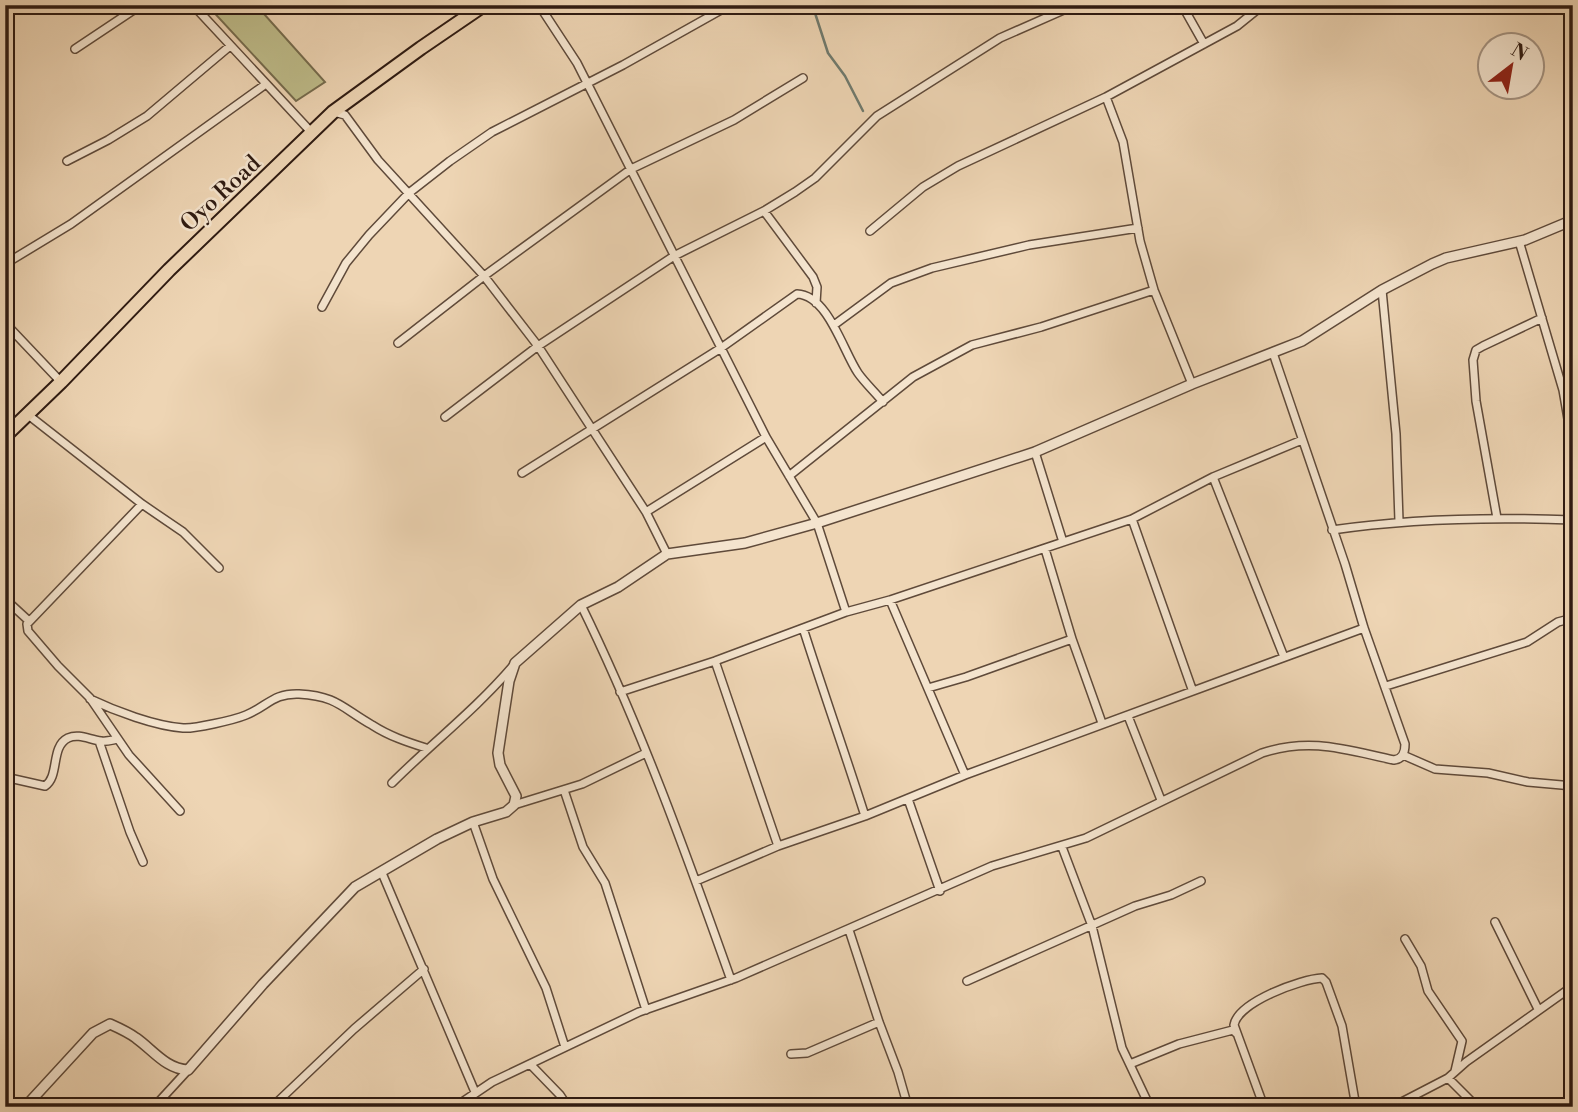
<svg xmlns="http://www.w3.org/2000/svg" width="1578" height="1112" font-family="'Libre Bodoni',serif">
	<rect width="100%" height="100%" fill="#eed5b4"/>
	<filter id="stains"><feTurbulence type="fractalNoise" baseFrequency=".00286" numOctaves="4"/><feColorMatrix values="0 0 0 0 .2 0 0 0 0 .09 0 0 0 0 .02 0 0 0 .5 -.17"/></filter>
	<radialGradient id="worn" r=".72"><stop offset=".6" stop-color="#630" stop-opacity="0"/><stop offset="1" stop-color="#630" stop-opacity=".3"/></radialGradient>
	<path fill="#bebc8a" stroke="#766c4e" stroke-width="2" d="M 207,5 L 256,5 L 325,82 L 296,101 Z"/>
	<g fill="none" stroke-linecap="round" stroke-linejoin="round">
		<path stroke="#6f7a6e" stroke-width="2.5" d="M 815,5 L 815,13 L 828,53 L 845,76 L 863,111"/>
		<defs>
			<path id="minor" d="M 193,5 L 312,133
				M 539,5 L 577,63 L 766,437 L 817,523 L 846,612
				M 1182,5 L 1204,44
				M 75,49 L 141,5
				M 1106,97 L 1123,142 L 1140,241 L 1154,290 L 1192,384
				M 334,112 L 345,115 L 378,160 L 484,276 L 538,346 L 646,512 L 667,554
				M 67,161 L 108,140 L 147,116 L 230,46
				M 764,211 L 813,277 L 817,287 L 816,303
				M 870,231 L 923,187 L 958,166 L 1106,97 L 1237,26 L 1263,5
				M 1519,241 L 1563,390 L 1573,448
				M 5,264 L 71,224 L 266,84
				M 1382,290 L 1396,434 L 1399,521
				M 322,307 L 346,263 L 369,235 L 409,193 L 450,161 L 492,132 L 623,65 L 730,5
				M 5,323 L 61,382
				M 834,325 L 891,283 L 932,268 L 1029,245 L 1138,228
				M 398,343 L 484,276 L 631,169 L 734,120 L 803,78
				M 27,414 L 142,504 L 183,532 L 219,568
				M 445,417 L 538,346 L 674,256 L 764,211 L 795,192 L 815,178 L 877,116 L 1000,38 L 1075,5
				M 1035,452 L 1063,542
				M 522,473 L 721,348 L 797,294 C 828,295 843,351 858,373 C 865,383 875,392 883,402
				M 789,476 L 913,377 L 972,345 L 1041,327 L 1154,290
				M 1213,477 L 1284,657
				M 142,504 L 27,624 L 28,631 L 58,666 L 90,698 L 129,755 L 180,811
				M 646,512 L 766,437
				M 1497,518 L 1476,401 L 1473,360 L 1476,350 L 1483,346 L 1542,318
				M 1132,519 L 1192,689
				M 1332,530 C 1413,518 1492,517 1573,520
				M 1045,549 L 1072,639 L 1102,723
				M 5,599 L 29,621
				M 890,600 L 965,775
				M 581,605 C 640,725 686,853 731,980
				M 803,628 C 823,691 845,753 865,816
				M 715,661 L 778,846
				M 1386,686 L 1527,642 L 1558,622 L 1573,618
				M 928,688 L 966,677 L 1072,639
				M 620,692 L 715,661 L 846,612 L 890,600 L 1132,519 L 1213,477 L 1302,440
				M 90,699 C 115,711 155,726 183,728 C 194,729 234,720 246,715 C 268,706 273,693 299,694 C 337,696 342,708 372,725 C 389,736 407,742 426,748
				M 1128,716 L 1161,800
				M 99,741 L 130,832 L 143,862
				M 1403,755 L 1435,769 L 1488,773 L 1528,782 L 1573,786
				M 5,777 L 45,786 C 60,776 50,747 68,738 C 79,733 90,740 101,741 C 107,742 112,740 118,739
				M 392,783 C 431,744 476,709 512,667
				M 564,790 L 583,847 L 605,883 L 646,1010
				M 908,799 L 940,891
				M 514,805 L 582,784 L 646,753
				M 473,822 L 493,879 L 546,988 L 565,1047
				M 1062,847 L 1092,926 L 1122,1048 L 1150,1107
				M 382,873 L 475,1092
				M 696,881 L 778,846 L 865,816 L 965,775 L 1364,628
				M 1495,922 L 1538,1009
				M 849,930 L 879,1022 L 898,1072 L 908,1107
				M 1405,939 L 1421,966 L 1428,991 L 1462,1041 L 1455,1071
				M 967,981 L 1135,906 L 1171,895 L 1201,881
				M 791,1054 L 807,1053 L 879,1022
				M 530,1064 L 560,1095 L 568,1107
				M 1130,1064 L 1179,1044 L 1233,1030 L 1236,1033
				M 1448,1078 L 1477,1107
				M 154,1107 L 188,1070
				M 272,1107 L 354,1029 L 424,969
				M 455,1107 L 492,1082 L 639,1012 L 736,978 L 992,866 L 1086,838 L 1262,753 C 1311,737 1346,750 1394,760 C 1403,759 1405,752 1405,744 L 1364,628 L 1345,564 L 1273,353
				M 1264,1107 L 1234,1025 C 1238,1002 1301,979 1322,978 L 1326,982 L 1342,1026 L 1356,1107
				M 1392,1107 L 1448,1078 L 1466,1062 L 1573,986"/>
			<path id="tertiary" d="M 25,1107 L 93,1033 L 110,1024 C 119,1028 128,1032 136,1038 C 153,1050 166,1069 188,1070 L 263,984 L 355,887 L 437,839 L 473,822 L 506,812 L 514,805 L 516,796 L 500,765 L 498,753 L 509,681 L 515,663 L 581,605 L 618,587 L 667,554 L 745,543 L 817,523 L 1035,452 L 1192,384 L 1302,341 L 1382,290 L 1432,264 L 1446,258 L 1525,240 L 1573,220"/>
			<path id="trunk" d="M 5,436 L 61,382 L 169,270 L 333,112 L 421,48 L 484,5"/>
		</defs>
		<use href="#minor" stroke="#5f4a3a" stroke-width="10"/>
		<use href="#tertiary" stroke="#5f4a3a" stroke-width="12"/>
		<use href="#trunk" stroke="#2f1b12" stroke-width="16"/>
		<use href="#minor" stroke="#f4e4ce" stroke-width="7"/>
		<use href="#tertiary" stroke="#f4e4ce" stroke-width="9"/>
		<use href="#trunk" stroke="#eed5b4" stroke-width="12"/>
	</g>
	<g text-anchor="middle" stroke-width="5" stroke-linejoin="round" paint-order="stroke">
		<g font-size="23" fill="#2f1b12" stroke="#f4e4ce">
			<text transform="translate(220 193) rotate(-43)" y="8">Oyo Road</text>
		</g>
	</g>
	<rect width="1578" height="1112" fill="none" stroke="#eed5b4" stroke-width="28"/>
	<rect x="7" y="7" width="1564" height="1098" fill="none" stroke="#2f1b12" stroke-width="3.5"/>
	<rect x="14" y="14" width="1550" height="1084" fill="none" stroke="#2f1b12" stroke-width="2"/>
	<g transform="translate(1511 66) rotate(31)"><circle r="33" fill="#f4e4ce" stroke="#a59483" stroke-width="2"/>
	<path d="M0-5L12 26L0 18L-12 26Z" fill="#8f2418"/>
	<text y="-10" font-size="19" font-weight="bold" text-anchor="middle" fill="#2f1b12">N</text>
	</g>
	<rect width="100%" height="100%" filter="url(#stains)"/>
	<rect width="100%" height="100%" fill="url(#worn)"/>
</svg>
